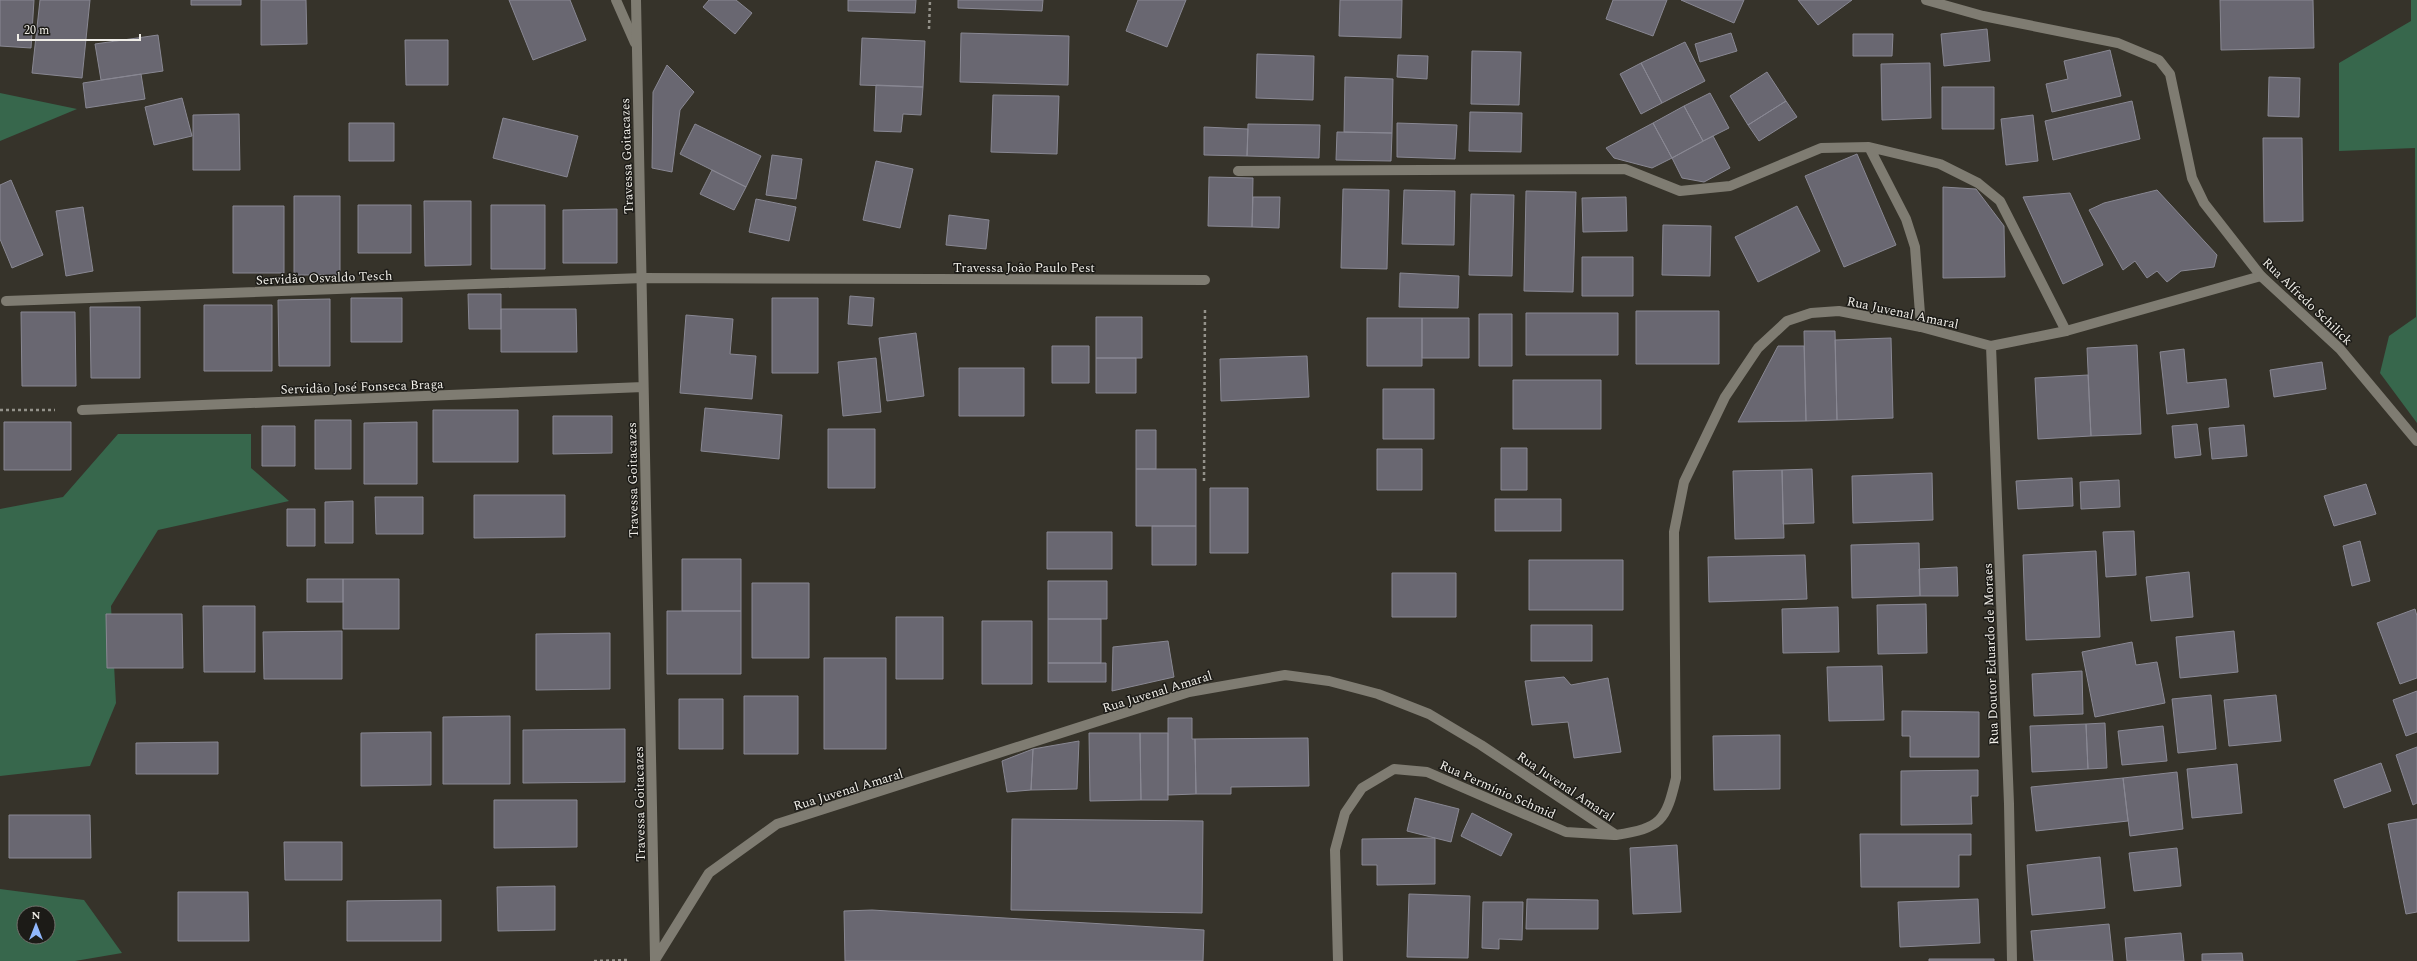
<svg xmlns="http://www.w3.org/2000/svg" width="2417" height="961" font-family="Spectral,serif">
	<rect width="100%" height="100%" fill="#36332a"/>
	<path fill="#37674c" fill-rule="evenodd" d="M 2411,0 L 2417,0 L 2417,423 L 2380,373 L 2389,336 L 2416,317 L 2415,148 L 2339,151 L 2339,63 L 2411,21 Z
		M 0,93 L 77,109 L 0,141 Z
		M 118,434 L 251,434 L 251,468 L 289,501 L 158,530 L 111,606 L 116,703 L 90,766 L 0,776 L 0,509 L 63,497 Z
		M 0,889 L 84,900 L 122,953 L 75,961 L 0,961 ZM 24,913 L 48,913 L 48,937 L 24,937 Z"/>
	<path fill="#696771" stroke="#898893" d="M 0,0 L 34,0 L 31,48 L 0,46 Z
		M 40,0 L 90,0 L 82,78 L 32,73 Z
		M 191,0 L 241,0 L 241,5 L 191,5 Z
		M 261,0 L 306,0 L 307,44 L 261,45 Z
		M 509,0 L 570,0 L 586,40 L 533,60 Z
		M 709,0 L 736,0 L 752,13 L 735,34 L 703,7 Z
		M 848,0 L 916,0 L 915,13 L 848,11 Z
		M 958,0 L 1043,0 L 1042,11 L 958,8 Z
		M 1138,0 L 1186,0 L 1167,47 L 1126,31 Z
		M 1340,0 L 1402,0 L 1401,38 L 1339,36 Z
		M 1613,0 L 1667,0 L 1653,36 L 1606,19 Z
		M 1681,0 L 1744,0 L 1734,23 Z
		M 1798,0 L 1852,0 L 1818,25 Z
		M 2220,0 L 2313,0 L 2314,48 L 2221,50 Z
		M 1987,29 L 1990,61 L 1944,66 L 1941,34 Z
		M 961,33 L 1069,36 L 1068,85 L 960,82 Z
		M 1731,33 L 1737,51 L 1700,62 L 1695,44 Z
		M 1853,34 L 1893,34 L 1892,56 L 1853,56 Z
		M 158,35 L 163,71 L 101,80 L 95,44 Z
		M 862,38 L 925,41 L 923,87 L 860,85 Z
		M 405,40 L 448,40 L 448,85 L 406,85 Z
		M 1685,42 L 1705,81 L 1662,103 L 1641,63 Z
		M 2110,50 L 2121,96 L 2052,112 L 2046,84 L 2068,79 L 2064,61 Z
		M 1472,51 L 1521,52 L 1519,105 L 1471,104 Z
		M 1257,54 L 1314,56 L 1313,100 L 1256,98 Z
		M 1398,55 L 1428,56 L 1427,79 L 1397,77 Z
		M 1641,63 L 1662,103 L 1641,114 L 1620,74 Z
		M 1930,63 L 1931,118 L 1882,120 L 1881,64 Z
		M 667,65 L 694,92 L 680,110 L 672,172 L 652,168 L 653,92 Z
		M 1767,72 L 1786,101 L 1748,125 L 1730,96 Z
		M 141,74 L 145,99 L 86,108 L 83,83 Z
		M 1345,77 L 1393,79 L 1392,133 L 1344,132 Z
		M 2269,77 L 2300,78 L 2299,117 L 2268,116 Z
		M 876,85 L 923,87 L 921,115 L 903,114 L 901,132 L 874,131 Z
		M 1942,87 L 1994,87 L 1994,129 L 1942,129 Z
		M 1710,93 L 1729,128 L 1703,141 L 1684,106 Z
		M 993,95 L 1059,96 L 1057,154 L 991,152 Z
		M 182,98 L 192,136 L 154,145 L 145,107 Z
		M 1786,101 L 1797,117 L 1759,141 L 1748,125 Z
		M 2132,101 L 2140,139 L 2053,160 L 2045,121 Z
		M 1684,106 L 1703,141 L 1672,158 L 1653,123 Z
		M 1470,112 L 1522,113 L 1521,152 L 1469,151 Z
		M 239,114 L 240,170 L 193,170 L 193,115 Z
		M 2033,115 L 2038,161 L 2006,165 L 2001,119 Z
		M 503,118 L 578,136 L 567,177 L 493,158 Z
		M 349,123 L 394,123 L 394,161 L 349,161 Z
		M 1397,123 L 1457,125 L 1455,159 L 1397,157 Z
		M 1653,123 L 1672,158 L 1652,168 L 1614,158 L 1606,148 Z
		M 695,124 L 761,156 L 746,187 L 680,154 Z
		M 1248,124 L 1320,125 L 1319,158 L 1247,156 Z
		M 1204,127 L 1248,129 L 1247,156 L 1204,155 Z
		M 1337,132 L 1392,133 L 1391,161 L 1336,160 Z
		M 1713,136 L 1730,168 L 1704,182 L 1682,178 L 1672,158 Z
		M 2263,138 L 2302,138 L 2303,221 L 2264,222 Z
		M 1857,154 L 1896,245 L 1844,267 L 1805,176 Z
		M 772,155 L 802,159 L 796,199 L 766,195 Z
		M 876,161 L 913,169 L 900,228 L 863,220 Z
		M 712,170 L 746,187 L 734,210 L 700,194 Z
		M 1209,177 L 1253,178 L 1252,227 L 1208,226 Z
		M 11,180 L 43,255 L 12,268 L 0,239 L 0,185 Z
		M 1943,187 L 1976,189 L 2004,226 L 2005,277 L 1943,278 Z
		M 1343,189 L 1389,190 L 1387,269 L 1341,268 Z
		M 1404,190 L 1455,191 L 1454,245 L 1402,244 Z
		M 2157,190 L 2217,255 L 2214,267 L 2181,271 L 2167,282 L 2157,271 L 2147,278 L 2135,261 L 2123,270 L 2089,210 L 2104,203 Z
		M 1526,191 L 1576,192 L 1573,292 L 1524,291 Z
		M 2070,193 L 2103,265 L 2063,284 L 2023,197 Z
		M 1471,194 L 1514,195 L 1512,276 L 1469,275 Z
		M 294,196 L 340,196 L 340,275 L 294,275 Z
		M 1253,197 L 1280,197 L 1279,228 L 1252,227 Z
		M 1626,197 L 1627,231 L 1583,232 L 1582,198 Z
		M 756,199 L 796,207 L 789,241 L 749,232 Z
		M 424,201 L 471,201 L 471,265 L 425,266 Z
		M 358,205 L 411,205 L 411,253 L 358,253 Z
		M 491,205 L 545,205 L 545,269 L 491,269 Z
		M 233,206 L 284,206 L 284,273 L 233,273 Z
		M 1797,206 L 1820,251 L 1758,282 L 1735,237 Z
		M 83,207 L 93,271 L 66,276 L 56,211 Z
		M 617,209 L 617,263 L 563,263 L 563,210 Z
		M 949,215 L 989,220 L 986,249 L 946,245 Z
		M 1663,225 L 1711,226 L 1710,276 L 1662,275 Z
		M 1582,257 L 1633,257 L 1633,296 L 1582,296 Z
		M 1400,273 L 1459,276 L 1458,308 L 1399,307 Z
		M 468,294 L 501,294 L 501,329 L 469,329 Z
		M 850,296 L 874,298 L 872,326 L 848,324 Z
		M 351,298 L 402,298 L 402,342 L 351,342 Z
		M 772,298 L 818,298 L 818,373 L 772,373 Z
		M 330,299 L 330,366 L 279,366 L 278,300 Z
		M 204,305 L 272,305 L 272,371 L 204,371 Z
		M 90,307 L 140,307 L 140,378 L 91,378 Z
		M 501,309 L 576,309 L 577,352 L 501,352 Z
		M 1636,311 L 1719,311 L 1719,364 L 1636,364 Z
		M 21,312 L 75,312 L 76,386 L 22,386 Z
		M 1526,313 L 1618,313 L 1618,355 L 1526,355 Z
		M 1479,314 L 1512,314 L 1512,366 L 1479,366 Z
		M 686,315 L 733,319 L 730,354 L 756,356 L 752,399 L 680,393 Z
		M 1096,317 L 1142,317 L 1142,358 L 1096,358 Z
		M 1367,318 L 1422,318 L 1422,366 L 1367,366 Z
		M 1422,318 L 1469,318 L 1469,358 L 1422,358 Z
		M 1804,331 L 1835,331 L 1837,420 L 1806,421 Z
		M 916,333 L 924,396 L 887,401 L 879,338 Z
		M 1891,338 L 1893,418 L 1837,420 L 1835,340 Z
		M 2137,345 L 2141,434 L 2091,436 L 2087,348 Z
		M 1052,346 L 1089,346 L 1089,383 L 1052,383 Z
		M 1778,346 L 1804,346 L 1806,421 L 1738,422 Z
		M 2184,349 L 2187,383 L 2226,379 L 2229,407 L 2167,414 L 2160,352 Z
		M 1307,356 L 1309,397 L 1221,401 L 1220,359 Z
		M 876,358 L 881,412 L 843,416 L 838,362 Z
		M 1096,358 L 1136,358 L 1136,393 L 1096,393 Z
		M 2322,362 L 2326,389 L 2274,397 L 2270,370 Z
		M 959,368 L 1024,368 L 1024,416 L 959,416 Z
		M 2088,375 L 2091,436 L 2038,439 L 2035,378 Z
		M 1513,380 L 1601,380 L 1601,429 L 1513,429 Z
		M 1383,389 L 1434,389 L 1434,439 L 1383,439 Z
		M 705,408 L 782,415 L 779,459 L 701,451 Z
		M 433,410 L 518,410 L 518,462 L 433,462 Z
		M 553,416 L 612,416 L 612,453 L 553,454 Z
		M 315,420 L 351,420 L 351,469 L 315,469 Z
		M 4,422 L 71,422 L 71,470 L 4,470 Z
		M 417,422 L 417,484 L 364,484 L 364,423 Z
		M 2197,424 L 2201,455 L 2175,458 L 2172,426 Z
		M 2244,425 L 2247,456 L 2212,459 L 2209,428 Z
		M 262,426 L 295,426 L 295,466 L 262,466 Z
		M 828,429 L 875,429 L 875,488 L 828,488 Z
		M 1136,430 L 1156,430 L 1156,469 L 1136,469 Z
		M 1501,448 L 1527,448 L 1527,490 L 1501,490 Z
		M 1377,449 L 1422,449 L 1422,490 L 1377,490 Z
		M 1136,469 L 1196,469 L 1196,526 L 1136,526 Z
		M 1812,469 L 1814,523 L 1783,524 L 1782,470 Z
		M 1782,470 L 1784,538 L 1735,539 L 1733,471 Z
		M 1932,473 L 1933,520 L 1853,523 L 1852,476 Z
		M 2072,478 L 2073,506 L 2018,509 L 2016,481 Z
		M 2119,480 L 2120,507 L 2081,509 L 2080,482 Z
		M 2366,484 L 2376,514 L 2334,526 L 2324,496 Z
		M 1210,488 L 1248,488 L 1248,553 L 1210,553 Z
		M 474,495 L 565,495 L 565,537 L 474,538 Z
		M 375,497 L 423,497 L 423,534 L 376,534 Z
		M 1495,499 L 1561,499 L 1561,531 L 1495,531 Z
		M 353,501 L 353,543 L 325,543 L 325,502 Z
		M 287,509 L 315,509 L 315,546 L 287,546 Z
		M 1152,526 L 1196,526 L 1196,565 L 1152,565 Z
		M 2134,531 L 2136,575 L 2106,577 L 2103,532 Z
		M 1047,532 L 1112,532 L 1112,569 L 1047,569 Z
		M 2360,541 L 2370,581 L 2352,586 L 2343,546 Z
		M 1919,543 L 1920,596 L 1852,598 L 1851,545 Z
		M 2096,551 L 2100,637 L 2026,640 L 2023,555 Z
		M 1805,555 L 1807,599 L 1709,602 L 1708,557 Z
		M 682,559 L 741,559 L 741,611 L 682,611 Z
		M 1529,560 L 1623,560 L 1623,610 L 1529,610 Z
		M 1957,567 L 1958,596 L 1920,596 L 1919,569 Z
		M 2189,572 L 2193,617 L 2151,621 L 2146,577 Z
		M 1392,573 L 1456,573 L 1456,617 L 1392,617 Z
		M 307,579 L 343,579 L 343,602 L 307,602 Z
		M 343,579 L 399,579 L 399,629 L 343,629 Z
		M 1048,581 L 1107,581 L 1107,619 L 1048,619 Z
		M 752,583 L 809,583 L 809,658 L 752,658 Z
		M 1926,604 L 1927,653 L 1878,654 L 1877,605 Z
		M 203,606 L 255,606 L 255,672 L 204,672 Z
		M 1838,607 L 1839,652 L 1783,653 L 1782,609 Z
		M 2415,609 L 2417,616 L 2417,678 L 2400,684 L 2377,623 Z
		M 667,611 L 741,611 L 741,674 L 667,674 Z
		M 106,614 L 182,614 L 183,668 L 107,668 Z
		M 896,617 L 943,617 L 943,679 L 896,679 Z
		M 1048,619 L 1101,619 L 1101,663 L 1048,663 Z
		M 982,621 L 1032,621 L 1032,684 L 982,684 Z
		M 1531,625 L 1592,625 L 1592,661 L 1531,661 Z
		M 342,631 L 342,679 L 264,679 L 263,632 Z
		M 2234,631 L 2238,672 L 2180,678 L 2176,637 Z
		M 610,633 L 610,689 L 536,690 L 536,634 Z
		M 1168,641 L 1174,677 L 1112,691 L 1113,647 Z
		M 2132,642 L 2136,665 L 2157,662 L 2165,703 L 2095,717 L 2082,652 Z
		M 824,658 L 886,658 L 886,749 L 824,749 Z
		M 1048,663 L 1106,663 L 1106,682 L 1048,682 Z
		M 1882,666 L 1884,720 L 1829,721 L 1827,667 Z
		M 2082,671 L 2083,714 L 2034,716 L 2032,674 Z
		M 1564,677 L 1571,685 L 1608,678 L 1621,752 L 1574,758 L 1568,722 L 1532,725 L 1525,681 Z
		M 2417,691 L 2417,732 L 2406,736 L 2393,700 Z
		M 2211,695 L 2216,749 L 2178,753 L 2172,699 Z
		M 2276,695 L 2281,741 L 2229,746 L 2224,700 Z
		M 744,696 L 798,696 L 798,754 L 744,754 Z
		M 679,699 L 723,699 L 723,749 L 679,749 Z
		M 1902,711 L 1979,712 L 1979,757 L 1910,757 L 1910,736 L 1902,736 Z
		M 510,716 L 510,784 L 443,784 L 443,717 Z
		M 1168,718 L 1192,718 L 1192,739 L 1195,739 L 1196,794 L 1168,795 Z
		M 2105,723 L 2107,768 L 2088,769 L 2086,724 Z
		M 2086,724 L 2088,769 L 2032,772 L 2030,726 Z
		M 2163,726 L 2167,761 L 2122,765 L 2118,731 Z
		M 625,729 L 625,782 L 523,783 L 523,730 Z
		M 431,732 L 431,785 L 361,786 L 361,733 Z
		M 1089,733 L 1140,733 L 1141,800 L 1090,801 Z
		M 1140,733 L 1168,733 L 1168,800 L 1141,800 Z
		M 1780,735 L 1780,789 L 1714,790 L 1713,736 Z
		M 1308,738 L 1309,786 L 1231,787 L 1231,794 L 1196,794 L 1195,739 Z
		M 1079,741 L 1077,789 L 1031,790 L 1033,749 Z
		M 218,742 L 218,774 L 136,774 L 136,743 Z
		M 2417,747 L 2417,803 L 2413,805 L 2396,755 Z
		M 1033,749 L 1031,790 L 1007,792 L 1002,761 Z
		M 2381,763 L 2391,791 L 2344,808 L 2334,780 Z
		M 2237,764 L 2242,813 L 2192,818 L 2187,769 Z
		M 1978,770 L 1978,796 L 1971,796 L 1972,824 L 1901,825 L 1901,771 Z
		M 2177,772 L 2183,829 L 2130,836 L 2123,778 Z
		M 2123,778 L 2128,821 L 2036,831 L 2031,787 Z
		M 1415,798 L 1459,809 L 1451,842 L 1407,831 Z
		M 494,800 L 577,800 L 577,847 L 494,848 Z
		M 1472,813 L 1512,834 L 1501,856 L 1461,836 Z
		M 9,815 L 90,815 L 91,858 L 9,858 Z
		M 1012,819 L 1203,821 L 1202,913 L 1011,910 Z
		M 2417,819 L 2417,912 L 2406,914 L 2388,824 Z
		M 1860,834 L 1971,834 L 1971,855 L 1959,855 L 1959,887 L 1861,887 Z
		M 1435,838 L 1435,884 L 1377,885 L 1377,865 L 1362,865 L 1362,839 Z
		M 284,842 L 342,842 L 342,880 L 285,880 Z
		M 1677,845 L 1681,912 L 1633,914 L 1630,848 Z
		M 2177,848 L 2181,886 L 2134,891 L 2129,853 Z
		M 2100,857 L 2105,908 L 2032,915 L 2027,865 Z
		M 555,886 L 555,930 L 498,931 L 497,887 Z
		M 178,892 L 248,892 L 249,941 L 178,941 Z
		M 1409,894 L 1470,896 L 1468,958 L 1407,957 Z
		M 1527,899 L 1598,900 L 1598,929 L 1526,929 Z
		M 1978,899 L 1980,943 L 1900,947 L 1898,902 Z
		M 441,900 L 441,941 L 347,941 L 347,901 Z
		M 1483,902 L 1523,902 L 1522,940 L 1499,939 L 1499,949 L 1482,948 Z
		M 872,910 L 1204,930 L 1203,961 L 845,961 L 844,911 Z
		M 2109,924 L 2113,961 L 2034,961 L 2031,931 Z
		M 2181,933 L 2184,961 L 2127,961 L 2125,938 Z
		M 2242,953 L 2243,961 L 2202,961 L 2202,954 Z
		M 1929,959 L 1994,959 L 1994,961 L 1929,961 Z"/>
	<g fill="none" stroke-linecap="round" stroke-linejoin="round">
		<path stroke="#94928a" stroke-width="2.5" stroke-dasharray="3 3" stroke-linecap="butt" d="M 929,29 L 930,0
			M 0,410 L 55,410
			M 1204,481 L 1205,307
			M 594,961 L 628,960"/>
		<path stroke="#7f7c72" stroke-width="10" d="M 616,0 L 635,43
			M 1869,147 L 1906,219 L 1915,247 L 1921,327
			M 1238,171 L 1625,169 L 1680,191 L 1730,186 L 1821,148 L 1869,147 L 1940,164 L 1978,183 L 2000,201 L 2066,331
			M 6,301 L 643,278 L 1205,280"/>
		<path stroke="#7f7c72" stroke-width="10" d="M 636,0 L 655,959
			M 1991,346 L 2009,804 L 2012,961
			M 82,410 L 643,387
			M 655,960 L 709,873 L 777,824 L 1189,692 L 1285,675 L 1329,681 L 1378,694 L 1429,714 L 1481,745 L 1616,835 C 1661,828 1666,821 1676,778 L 1674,532 L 1684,482 L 1725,397 L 1758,348 L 1787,321 L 1811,313 L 1839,311 L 1921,327 L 1991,346 L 2066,331 L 2261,276
			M 1338,961 L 1335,850 L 1345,813 L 1362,788 L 1394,769 L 1427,772 L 1566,832 L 1614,835"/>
		<path stroke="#7f7c72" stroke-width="10" d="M 1926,0 L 1983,16 L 2118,43 L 2159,60 L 2170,74 L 2192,178 L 2204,203 L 2261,276 L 2340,349 L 2417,441"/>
	</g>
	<g text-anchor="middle" stroke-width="3" stroke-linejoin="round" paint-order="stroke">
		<g font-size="13" fill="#f0eee8" stroke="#1c1b17">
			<text transform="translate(626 156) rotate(-92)" y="5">Travessa Goitacazes</text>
			<text x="1024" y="272">Travessa João Paulo Pest</text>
			<text transform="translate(324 277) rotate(-2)" y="5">Servidão Osvaldo Tesch</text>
			<text transform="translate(2308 301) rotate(44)" y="5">Rua Alfredo Schilick</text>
			<text transform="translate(1903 312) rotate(12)" y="5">Rua Juvenal Amaral</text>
			<text transform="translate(362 386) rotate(-2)" y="5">Servidão José Fonseca Braga</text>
			<text transform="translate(632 480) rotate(-91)" y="5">Travessa Goitacazes</text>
			<text transform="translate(1990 654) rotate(-92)" y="5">Rua Doutor Eduardo de Moraes</text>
			<text transform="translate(1157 691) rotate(-17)" y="5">Rua Juvenal Amaral</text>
			<text transform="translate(1566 786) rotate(34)" y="5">Rua Juvenal Amaral</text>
			<text transform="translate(848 789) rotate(-17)" y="5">Rua Juvenal Amaral</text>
			<text transform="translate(1498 789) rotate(24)" y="5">Rua Permínio Schmid</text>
			<text transform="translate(639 804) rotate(-91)" y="5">Travessa Goitacazes</text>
		</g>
	</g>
	<g transform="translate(36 925)"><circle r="19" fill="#1c1b17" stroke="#716f6b"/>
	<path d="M0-3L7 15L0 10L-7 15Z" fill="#91b8fd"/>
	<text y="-6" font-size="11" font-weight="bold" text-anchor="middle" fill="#f0eee8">N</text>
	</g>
	<path d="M18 34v6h122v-6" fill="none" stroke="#f0eee8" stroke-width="2"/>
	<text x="24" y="34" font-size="12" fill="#f0eee8" stroke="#1c1b17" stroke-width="3" paint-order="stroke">20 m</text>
</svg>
